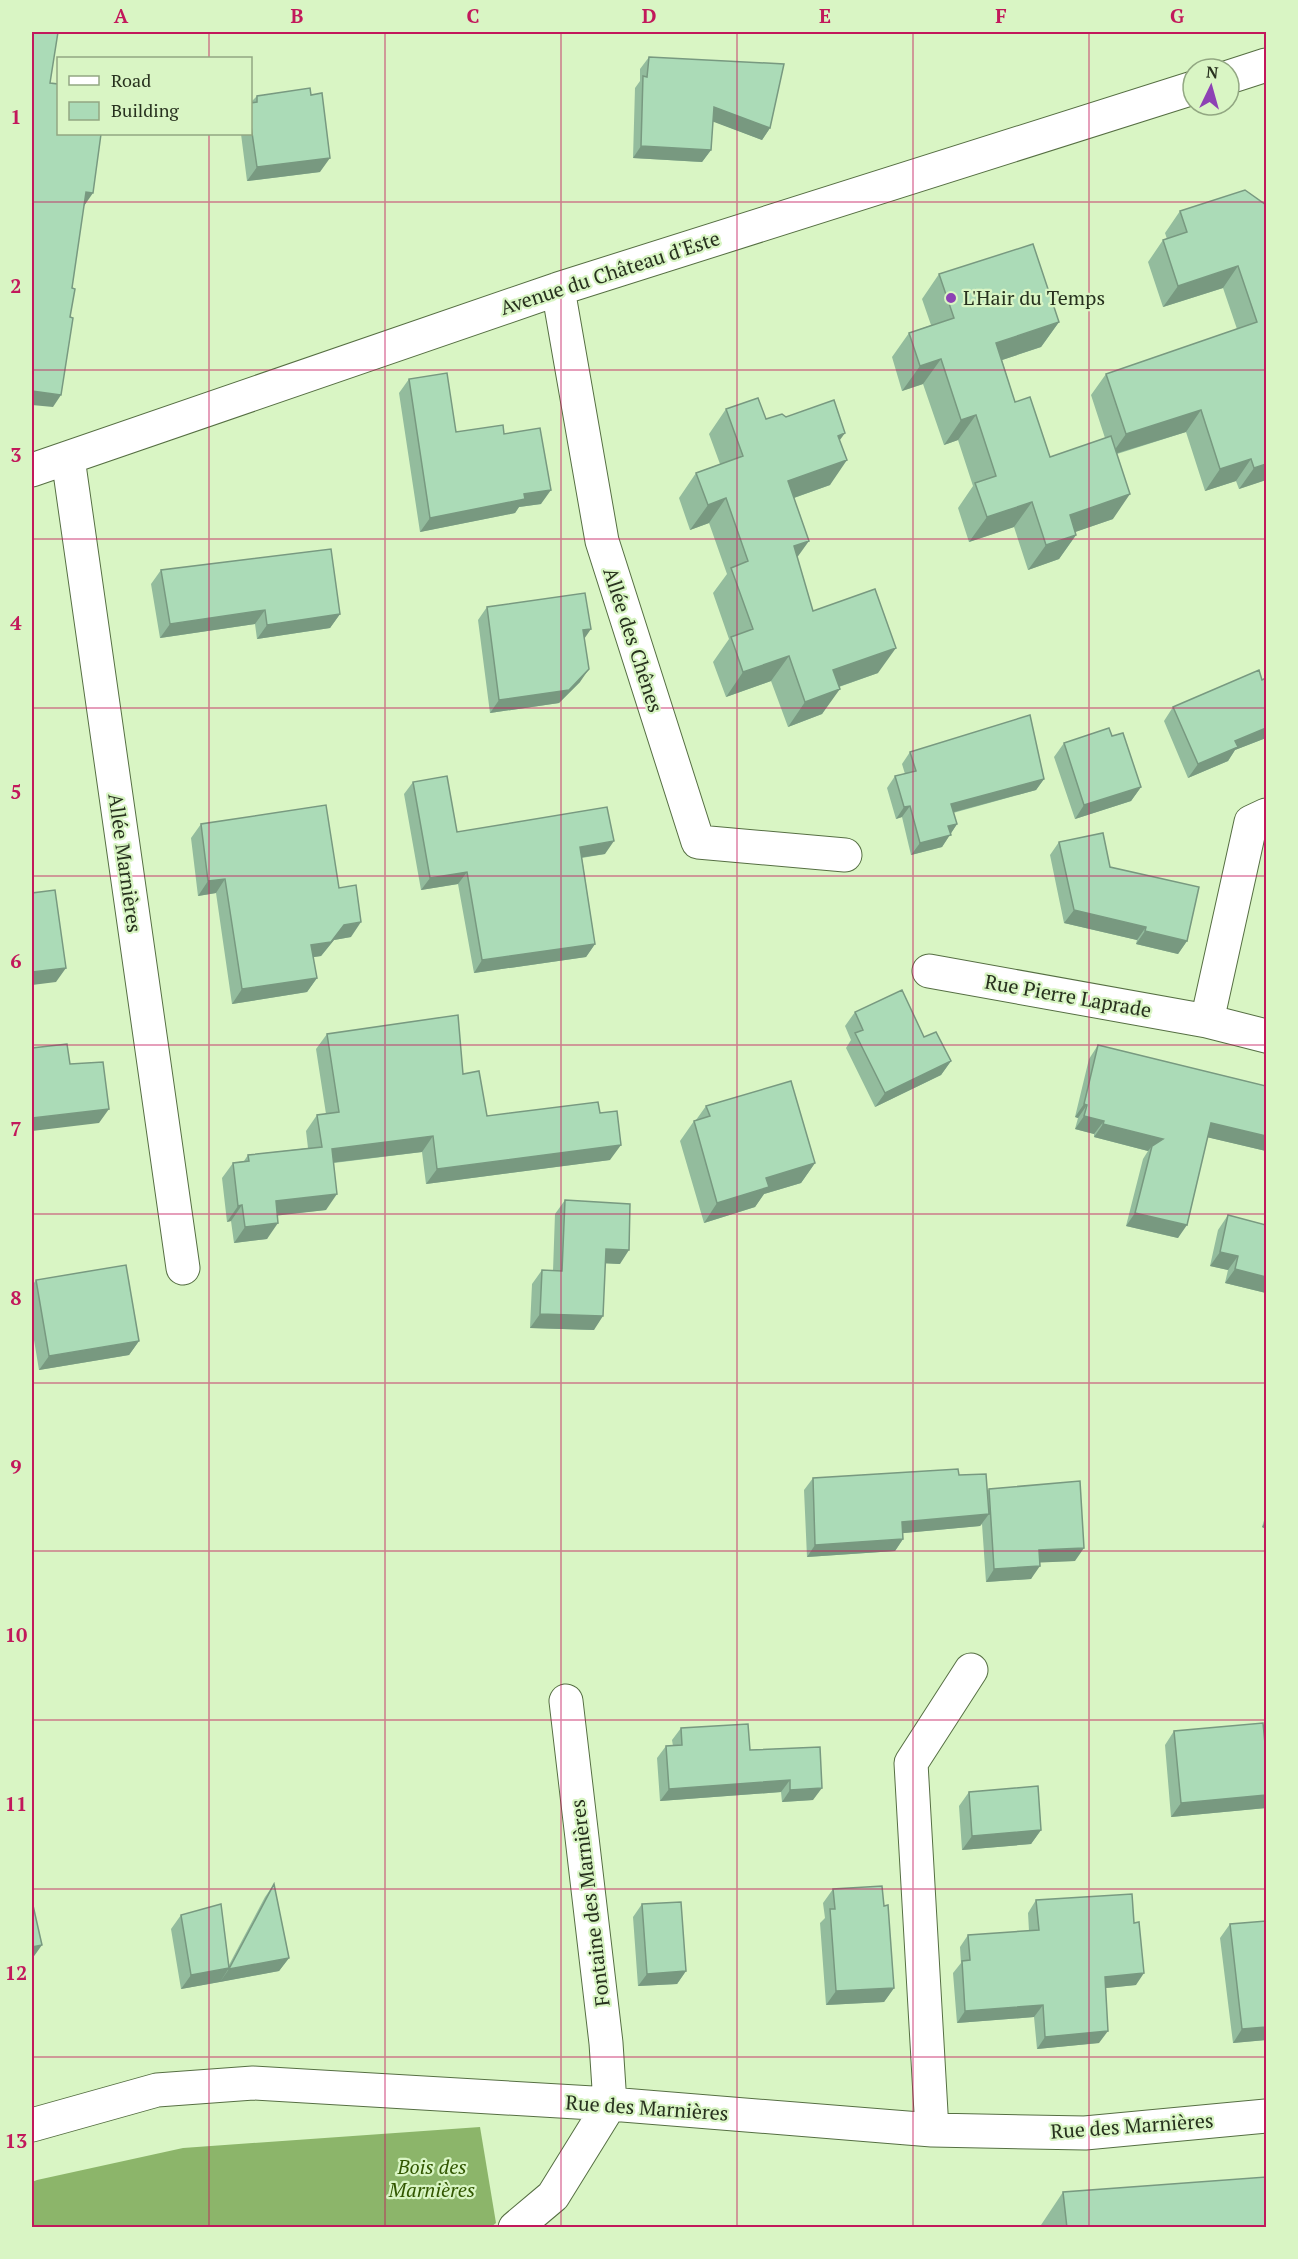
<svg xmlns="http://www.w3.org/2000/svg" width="1298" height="2259" font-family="'PT Serif',serif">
	<rect width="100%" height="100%" fill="#d9f5c4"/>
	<path fill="#8cb56a" d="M 480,2127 L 496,2223 L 491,2227 L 32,2227 L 32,2182 L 37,2180 L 183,2148 Z"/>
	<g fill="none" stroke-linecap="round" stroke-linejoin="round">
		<defs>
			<path id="minor" d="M 1229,77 L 1266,65
				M 558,289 L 602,541 L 698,842 L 845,855
				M 68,458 L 183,1268
				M 32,470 L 558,289 L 1193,88
				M 929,971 L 1207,1021 L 1251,822 L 1266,815
				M 1207,1021 L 1266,1036
				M 566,1701 L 606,2043 L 610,2104
				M 32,2125 L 157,2090 L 253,2083 L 610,2104 L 932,2130 L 1085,2133 L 1266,2116
				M 932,2130 L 911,1763 L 971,1670
				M 515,2228 L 553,2196 L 610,2104"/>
		</defs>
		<use href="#minor" stroke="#566f43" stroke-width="35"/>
		<use href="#minor" stroke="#fff" stroke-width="33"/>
	</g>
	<path fill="#93bc9d" d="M 649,57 L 770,128 L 762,140 L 713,121 L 711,150 L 702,162 L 633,158 L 635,88 L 640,81 L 640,69 Z
		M 257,96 L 320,172 L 247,181 L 241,134 L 250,134 L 250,103 Z
		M 1266,205 L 1266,480 L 1239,489 L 1236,481 L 1205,491 L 1186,432 L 1117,454 L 1113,519 L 1075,532 L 1076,535 L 1059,559 L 1028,570 L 1014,527 L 969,542 L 958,508 L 973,486 L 958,440 L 944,445 L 923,384 L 902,391 L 892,357 L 909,333 L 931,325 L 922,299 L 939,274 L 1059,322 L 1041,347 L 1002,360 L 1015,402 L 1050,457 L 1105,438 L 1091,395 L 1106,374 L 1237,329 L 1223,288 L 1163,307 L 1148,262 L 1163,240 L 1167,239 L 1165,233 L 1180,211 Z
		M 409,379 L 456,432 L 504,434 L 541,504 L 519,507 L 515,513 L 420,532 L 399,393 Z
		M 726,409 L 766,419 L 786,417 L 840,440 L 830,485 L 794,498 L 797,557 L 813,611 L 878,673 L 839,687 L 822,714 L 788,727 L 771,681 L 726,697 L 713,662 L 729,639 L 713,593 L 727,574 L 709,523 L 690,530 L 679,498 L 696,473 L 720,464 L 709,434 Z
		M 161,570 L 340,614 L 330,628 L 257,639 L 255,624 L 160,638 L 151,584 Z
		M 487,607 L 584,638 L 580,682 L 559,703 L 490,713 L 478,620 Z
		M 1266,678 L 1266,738 L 1235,750 L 1228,761 L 1188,778 L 1164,721 L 1173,707 Z
		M 1112,736 L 1141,787 L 1131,801 L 1075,819 L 1054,757 L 1064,743 Z
		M 910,752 L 1044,779 L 1036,790 L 953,813 L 957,824 L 942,847 L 911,855 L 902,817 L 896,819 L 887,788 L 895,776 L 905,774 L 902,764 Z
		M 413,782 L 457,832 L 605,854 L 582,858 L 595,944 L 586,957 L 474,973 L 458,884 L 421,890 L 404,794 Z
		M 201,824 L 339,888 L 351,937 L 334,940 L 321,956 L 313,957 L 317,978 L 307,992 L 232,1004 L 216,893 L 198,896 L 191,838 Z
		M 1059,842 L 1110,867 L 1187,941 L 1178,954 L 1136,944 L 1137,940 L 1064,923 L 1050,855 Z
		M 855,1012 L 924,1037 L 951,1061 L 941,1075 L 875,1107 L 846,1048 L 851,1040 L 845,1026 Z
		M 327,1034 L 463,1074 L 487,1116 L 600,1113 L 610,1160 L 426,1184 L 422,1152 L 334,1163 L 326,1210 L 277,1215 L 267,1239 L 234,1243 L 231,1221 L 227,1222 L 222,1178 L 233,1163 L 244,1161 L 248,1155 L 308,1148 L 306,1131 L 317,1115 L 326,1114 L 316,1049 Z
		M 1098,1045 L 1266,1086 L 1266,1151 L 1207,1137 L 1178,1238 L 1126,1226 L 1143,1159 L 1148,1151 L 1094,1137 L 1094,1134 L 1075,1129 L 1078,1118 L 1075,1117 L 1089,1059 Z
		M 706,1106 L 815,1163 L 801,1183 L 764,1194 L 755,1207 L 704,1223 L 680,1141 L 694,1121 L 696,1120 Z
		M 565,1200 L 620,1264 L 606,1263 L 594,1330 L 530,1328 L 532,1284 L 542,1270 L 553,1271 L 555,1214 Z
		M 1228,1215 L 1266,1225 L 1266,1293 L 1225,1283 L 1228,1270 L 1210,1266 L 1218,1230 Z
		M 36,1280 L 139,1341 L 129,1355 L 39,1370 L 32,1328 L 32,1286 Z
		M 959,1475 L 987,1492 L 989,1489 L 1075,1561 L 1039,1562 L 1031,1579 L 986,1582 L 982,1524 L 980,1526 L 903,1533 L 903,1539 L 895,1551 L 807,1557 L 804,1490 L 813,1478 Z
		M 1266,1514 L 1266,1529 L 1262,1527 Z
		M 681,1728 L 750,1750 L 820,1747 L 813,1800 L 782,1802 L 781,1792 L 660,1801 L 657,1758 L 666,1746 L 673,1746 L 672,1740 Z
		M 1174,1731 L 1266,1754 L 1266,1808 L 1171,1817 L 1165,1745 Z
		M 969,1792 L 1041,1830 L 1031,1844 L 962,1850 L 959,1806 Z
		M 274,1884 L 289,1958 L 279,1971 L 181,1989 L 171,1929 L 181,1915 L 229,1965 L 265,1897 Z
		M 833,1889 L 884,1906 L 894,1988 L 884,2002 L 826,2005 L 820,1923 L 825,1918 L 823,1903 Z
		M 1036,1900 L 1136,1985 L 1106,1988 L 1099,2043 L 1037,2049 L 1034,2017 L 957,2023 L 953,1973 L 961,1963 L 960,1947 L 968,1935 L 1029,1931 L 1028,1913 Z
		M 642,1904 L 686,1971 L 677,1984 L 638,1986 L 633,1917 Z
		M 1230,1924 L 1266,2040 L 1233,2043 L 1220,1938 Z
		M 1063,2192 L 1266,2228 L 1039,2228 Z"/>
	<path fill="#789980" d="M 714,107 L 770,128 L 762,140 L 706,119 Z
		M 641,146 L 711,150 L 702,162 L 633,158 Z
		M 330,158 L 320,172 L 247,181 L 257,167 Z
		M 86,192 L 93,193 L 84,206 Z
		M 1238,266 L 1223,288 L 1163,307 L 1178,286 Z
		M 1059,322 L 1041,347 L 978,368 L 996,343 Z
		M 941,359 L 923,384 L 902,391 L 920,366 Z
		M 32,391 L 61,395 L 53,407 L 32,405 Z
		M 1201,410 L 1186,432 L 1111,455 L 1126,434 Z
		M 976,415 L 958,440 L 944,445 L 961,420 Z
		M 845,433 L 827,458 L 838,436 Z
		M 1251,459 L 1236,481 L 1205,491 L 1220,469 Z
		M 847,460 L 830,485 L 771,506 L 788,481 Z
		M 1266,464 L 1266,480 L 1239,489 L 1254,468 Z
		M 551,490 L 541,504 L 519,507 L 515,513 L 420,532 L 430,518 L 524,494 Z
		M 1130,494 L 1113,519 L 1052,540 L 1070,515 Z
		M 726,498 L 709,523 L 690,530 L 708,505 Z
		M 1032,502 L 1014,527 L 969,542 L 987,517 Z
		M 1076,535 L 1059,559 L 1028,570 L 1046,545 Z
		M 809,541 L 791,566 L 794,546 Z
		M 265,610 L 255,624 L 160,638 L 170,624 Z
		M 340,614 L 330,628 L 257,639 L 267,625 Z
		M 591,629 L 582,642 L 583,630 Z
		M 896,648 L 878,673 L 815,695 L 833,670 Z
		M 789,656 L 771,681 L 726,697 L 743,672 Z
		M 589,669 L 580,682 L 559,703 L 490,713 L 499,700 Z
		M 840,689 L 822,714 L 788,727 L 805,702 Z
		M 1266,728 L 1266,738 L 1235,750 L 1228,761 L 1188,778 L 1198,764 L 1235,741 Z
		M 1044,779 L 1036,790 L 943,815 L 951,804 Z
		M 1141,787 L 1131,801 L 1075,819 L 1084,805 Z
		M 910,806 L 902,817 L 896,819 L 904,807 Z
		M 957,824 L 942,847 L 911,855 L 920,843 L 948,826 Z
		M 614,841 L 605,854 L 571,859 L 580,847 Z
		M 467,872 L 458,884 L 421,890 L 430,878 Z
		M 225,879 L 216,893 L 198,896 L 208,881 Z
		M 1074,910 L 1146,927 L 1137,940 L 1064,923 Z
		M 361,922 L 351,937 L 334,940 L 321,956 L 301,959 L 311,945 L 344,925 Z
		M 1145,931 L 1187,941 L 1178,954 L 1136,944 Z
		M 595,944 L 586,957 L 474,973 L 482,960 Z
		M 66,968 L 56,982 L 32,985 L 32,972 Z
		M 317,978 L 307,992 L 232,1004 L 242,989 Z
		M 951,1061 L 941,1075 L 875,1107 L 885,1093 Z
		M 1084,1104 L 1087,1105 L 1078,1118 L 1075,1117 Z
		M 109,1109 L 99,1123 L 32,1131 L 32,1118 Z
		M 1084,1116 L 1104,1121 L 1094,1134 L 1075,1129 Z
		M 1211,1123 L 1266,1136 L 1266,1151 L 1202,1136 Z
		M 1103,1124 L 1163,1139 L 1152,1146 L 1148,1151 L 1094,1137 Z
		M 433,1136 L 422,1152 L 321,1164 L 332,1149 Z
		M 621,1145 L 610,1160 L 426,1184 L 437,1169 Z
		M 815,1163 L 801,1183 L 764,1194 L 755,1207 L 704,1223 L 717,1203 L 766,1178 Z
		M 337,1194 L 326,1210 L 265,1217 L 276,1201 Z
		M 242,1205 L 231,1221 L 227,1222 L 238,1206 Z
		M 1135,1213 L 1187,1225 L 1178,1238 L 1126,1226 Z
		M 278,1223 L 267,1239 L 234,1243 L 245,1227 Z
		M 606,1249 L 629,1250 L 620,1264 L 596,1263 Z
		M 1220,1252 L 1238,1256 L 1228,1270 L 1210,1266 Z
		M 1235,1269 L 1266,1277 L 1266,1293 L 1225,1283 Z
		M 540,1314 L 603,1316 L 594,1330 L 530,1328 Z
		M 139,1341 L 129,1355 L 39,1370 L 49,1356 Z
		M 989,1514 L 980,1526 L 894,1534 L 902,1522 Z
		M 1266,1521 L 1266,1529 L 1262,1527 Z
		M 903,1539 L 895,1551 L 807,1557 L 815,1545 Z
		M 1084,1548 L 1075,1561 L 1030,1563 L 1039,1550 Z
		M 1040,1566 L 1031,1579 L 986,1582 L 994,1569 Z
		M 790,1780 L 781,1792 L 660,1801 L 669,1789 Z
		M 822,1788 L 813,1800 L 782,1802 L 790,1790 Z
		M 1266,1795 L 1266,1808 L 1171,1817 L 1181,1803 Z
		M 1041,1830 L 1031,1844 L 962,1850 L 972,1836 Z
		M 42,1945 L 32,1959 L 32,1947 Z
		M 289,1958 L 279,1971 L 220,1982 L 229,1969 Z
		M 229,1968 L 220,1982 L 181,1989 L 191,1975 Z
		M 686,1971 L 677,1984 L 638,1986 L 647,1974 Z
		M 1144,1973 L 1136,1985 L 1096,1989 L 1105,1977 Z
		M 894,1988 L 884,2002 L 826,2005 L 836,1991 Z
		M 1043,2005 L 1034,2017 L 957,2023 L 965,2011 Z
		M 1266,2027 L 1266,2040 L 1233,2043 L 1242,2029 Z
		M 1108,2031 L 1099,2043 L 1037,2049 L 1045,2037 Z"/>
	<path fill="#abdbb7" stroke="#789980" stroke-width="1.5" d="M 32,32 L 58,32 L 50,83 L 58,84 L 58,134 L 101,134 L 93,193 L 86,192 L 72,288 L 75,289 L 70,317 L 73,318 L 61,395 L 32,391 Z
		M 649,57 L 784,64 L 770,128 L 714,107 L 711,150 L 641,146 L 643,76 L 647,77 Z
		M 310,88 L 311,95 L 322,93 L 330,158 L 257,167 L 250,119 L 250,103 L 257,102 L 257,96 Z
		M 1245,190 L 1266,205 L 1266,464 L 1254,468 L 1251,459 L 1220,469 L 1201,410 L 1126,434 L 1106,374 L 1257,322 L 1238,266 L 1178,286 L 1163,240 L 1187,232 L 1180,211 Z
		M 1033,244 L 1059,322 L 996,343 L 1015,402 L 1030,397 L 1050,457 L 1111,436 L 1130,494 L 1070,515 L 1076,535 L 1046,545 L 1032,502 L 987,517 L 975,483 L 996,476 L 976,415 L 961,420 L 941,359 L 920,366 L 909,333 L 954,318 L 939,274 Z
		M 447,373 L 456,432 L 503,425 L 504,434 L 540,428 L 551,490 L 524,494 L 525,499 L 430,518 L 409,379 Z
		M 758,398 L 766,419 L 782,414 L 786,417 L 834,400 L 845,433 L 838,436 L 847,460 L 788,481 L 809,541 L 794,546 L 813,611 L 875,589 L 896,648 L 833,670 L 840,689 L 805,702 L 789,656 L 743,672 L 731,637 L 753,629 L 731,568 L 748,561 L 726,498 L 708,505 L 696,473 L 743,456 L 726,409 Z
		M 331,549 L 340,614 L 267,625 L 265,610 L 170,624 L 161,570 Z
		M 585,593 L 591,629 L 583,630 L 589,669 L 569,690 L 499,700 L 487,607 Z
		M 1259,670 L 1262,680 L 1266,678 L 1266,728 L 1235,741 L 1238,747 L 1198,764 L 1173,707 Z
		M 1030,715 L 1044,779 L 951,804 L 957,824 L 948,826 L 951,835 L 920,843 L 910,806 L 904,807 L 895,776 L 916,771 L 910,752 Z
		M 1109,728 L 1112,736 L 1123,733 L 1141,787 L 1084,805 L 1064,743 Z
		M 447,776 L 457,832 L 607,807 L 614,841 L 580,847 L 595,944 L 482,960 L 467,872 L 430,878 L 413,782 Z
		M 326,805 L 339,888 L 356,885 L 361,922 L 344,925 L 331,942 L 311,945 L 317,978 L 242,989 L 225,879 L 208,881 L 201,824 Z
		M 1103,833 L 1110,867 L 1199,887 L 1187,941 L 1145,931 L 1146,927 L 1074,910 L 1059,842 Z
		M 55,890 L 66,968 L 32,972 L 32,893 Z
		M 902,990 L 924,1037 L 936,1032 L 951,1061 L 885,1093 L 855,1033 L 863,1030 L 855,1012 Z
		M 458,1015 L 463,1074 L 479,1071 L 487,1116 L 598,1102 L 600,1113 L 617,1111 L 621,1145 L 437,1169 L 433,1136 L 332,1149 L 337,1194 L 276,1201 L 278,1223 L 245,1227 L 242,1205 L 238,1206 L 233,1163 L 249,1161 L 248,1155 L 322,1147 L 317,1115 L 339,1112 L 327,1034 Z
		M 67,1044 L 70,1064 L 103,1062 L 109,1109 L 32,1118 L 32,1048 Z
		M 1098,1045 L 1266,1086 L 1266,1136 L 1211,1123 L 1187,1225 L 1135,1213 L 1152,1146 L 1163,1139 L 1103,1124 L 1104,1121 L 1084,1116 L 1087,1105 L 1084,1104 Z
		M 791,1081 L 815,1163 L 766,1178 L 769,1187 L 717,1203 L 694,1121 L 710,1116 L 706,1106 Z
		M 565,1200 L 630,1204 L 629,1250 L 606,1249 L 603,1316 L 540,1314 L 542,1270 L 562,1271 Z
		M 1228,1215 L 1266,1225 L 1266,1277 L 1235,1269 L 1238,1256 L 1220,1252 Z
		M 126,1265 L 139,1341 L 49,1356 L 36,1280 Z
		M 958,1469 L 959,1475 L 986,1474 L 989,1514 L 902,1522 L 903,1539 L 815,1545 L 813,1478 Z
		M 1080,1481 L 1084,1548 L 1039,1550 L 1040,1566 L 994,1569 L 989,1489 Z
		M 1263,1723 L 1266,1754 L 1266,1795 L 1181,1803 L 1174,1731 Z
		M 748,1724 L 750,1750 L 820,1747 L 822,1788 L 790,1790 L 790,1780 L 669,1789 L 666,1746 L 682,1745 L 681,1728 Z
		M 1038,1786 L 1041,1830 L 972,1836 L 969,1792 Z
		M 274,1884 L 289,1958 L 229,1969 Z
		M 882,1886 L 884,1906 L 888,1905 L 894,1988 L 836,1991 L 830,1909 L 835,1909 L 833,1889 Z
		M 1132,1894 L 1134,1923 L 1139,1922 L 1144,1973 L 1105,1977 L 1108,2031 L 1045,2037 L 1043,2005 L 965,2011 L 962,1961 L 970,1960 L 968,1935 L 1039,1930 L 1036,1900 Z
		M 32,1901 L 42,1945 L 32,1947 Z
		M 681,1902 L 686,1971 L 647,1974 L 642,1904 Z
		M 221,1904 L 229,1968 L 191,1975 L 181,1915 Z
		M 1266,1921 L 1266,2027 L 1242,2029 L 1230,1924 Z
		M 1266,2177 L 1266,2228 L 1067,2228 L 1063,2192 Z"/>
	<path fill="none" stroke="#c2185b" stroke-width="1.5" stroke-opacity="0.55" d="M 209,32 L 209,58M 385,32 L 385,2228M 561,32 L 561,2228M 737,32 L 737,2228M 913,32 L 913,2228M 1089,32 L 1089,2228M 209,134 L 209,2228M 32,202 L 1266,202M 32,370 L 1266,370M 32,539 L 1266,539M 32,708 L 1266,708M 32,876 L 1266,876M 32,1045 L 1266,1045M 32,1214 L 1266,1214M 32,1383 L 1266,1383M 32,1551 L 1266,1551M 32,1720 L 1266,1720M 32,1889 L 1266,1889M 32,2057 L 1266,2057"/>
	<circle fill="#8d42b4" stroke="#d9f5c4" stroke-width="2" cx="951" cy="298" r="6"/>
	<g text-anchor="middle" stroke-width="4.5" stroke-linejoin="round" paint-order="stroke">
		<g font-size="20" fill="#27311e" stroke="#d9f5c4">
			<text transform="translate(610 273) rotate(-18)" y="7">Avenue du Château d'Este</text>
			<text transform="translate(633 640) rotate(72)" y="7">Allée des Chênes</text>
			<text transform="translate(125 863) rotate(82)" y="7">Allée Marnières</text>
			<text transform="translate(1068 996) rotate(10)" y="7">Rue Pierre Laprade</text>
			<text transform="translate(590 1903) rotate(-97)" y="7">Fontaine des Marnières</text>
			<text transform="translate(647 2108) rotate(4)" y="7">Rue des Marnières</text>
			<text transform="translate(1132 2126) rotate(-4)" y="7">Rue des Marnières</text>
		</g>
		<g font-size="20" fill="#27311e" stroke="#d9f5c4" text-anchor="start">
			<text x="963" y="305">L'Hair du Temps</text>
		</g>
		<g font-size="20" font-style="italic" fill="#315600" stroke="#d9f5c4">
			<text x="432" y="2174">Bois des<tspan x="432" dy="23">Marnières</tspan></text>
		</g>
	</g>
	<rect width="1298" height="2259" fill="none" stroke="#d9f5c4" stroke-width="66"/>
	<rect x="57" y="57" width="195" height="78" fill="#d9f5c4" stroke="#92a782" stroke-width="1.5"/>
	<rect x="69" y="76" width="30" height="9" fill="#ffffff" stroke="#92a782" stroke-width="1.5"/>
	<text x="111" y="87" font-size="18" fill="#27311e">Road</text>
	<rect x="69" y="102" width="30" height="18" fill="#abdbb7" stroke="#92a782" stroke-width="1.5"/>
	<text x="111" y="117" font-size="18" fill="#27311e">Building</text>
	<g transform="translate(1211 87) rotate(5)"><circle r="28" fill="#d9f5c4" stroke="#92a782" stroke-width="1.5"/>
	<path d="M0-4.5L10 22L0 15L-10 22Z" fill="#8d42b4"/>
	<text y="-9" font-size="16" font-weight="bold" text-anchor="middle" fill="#27311e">N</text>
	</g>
	<rect x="33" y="33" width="1232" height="2193" fill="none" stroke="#c2185b" stroke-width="2"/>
	<g font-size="20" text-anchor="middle" font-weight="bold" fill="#c2185b">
		<text x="121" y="23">A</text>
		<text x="297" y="23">B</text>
		<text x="473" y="23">C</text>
		<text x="649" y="23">D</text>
		<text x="825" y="23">E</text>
		<text x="1001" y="23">F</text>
		<text x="1177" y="23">G</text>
		<text x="16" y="124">1</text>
		<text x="16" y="293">2</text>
		<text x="16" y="462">3</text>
		<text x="16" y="630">4</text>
		<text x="16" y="799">5</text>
		<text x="16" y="968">6</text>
		<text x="16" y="1136">7</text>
		<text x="16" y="1305">8</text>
		<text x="16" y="1474">9</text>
		<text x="16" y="1642">10</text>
		<text x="16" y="1811">11</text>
		<text x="16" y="1980">12</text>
		<text x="16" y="2148">13</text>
	</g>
</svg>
